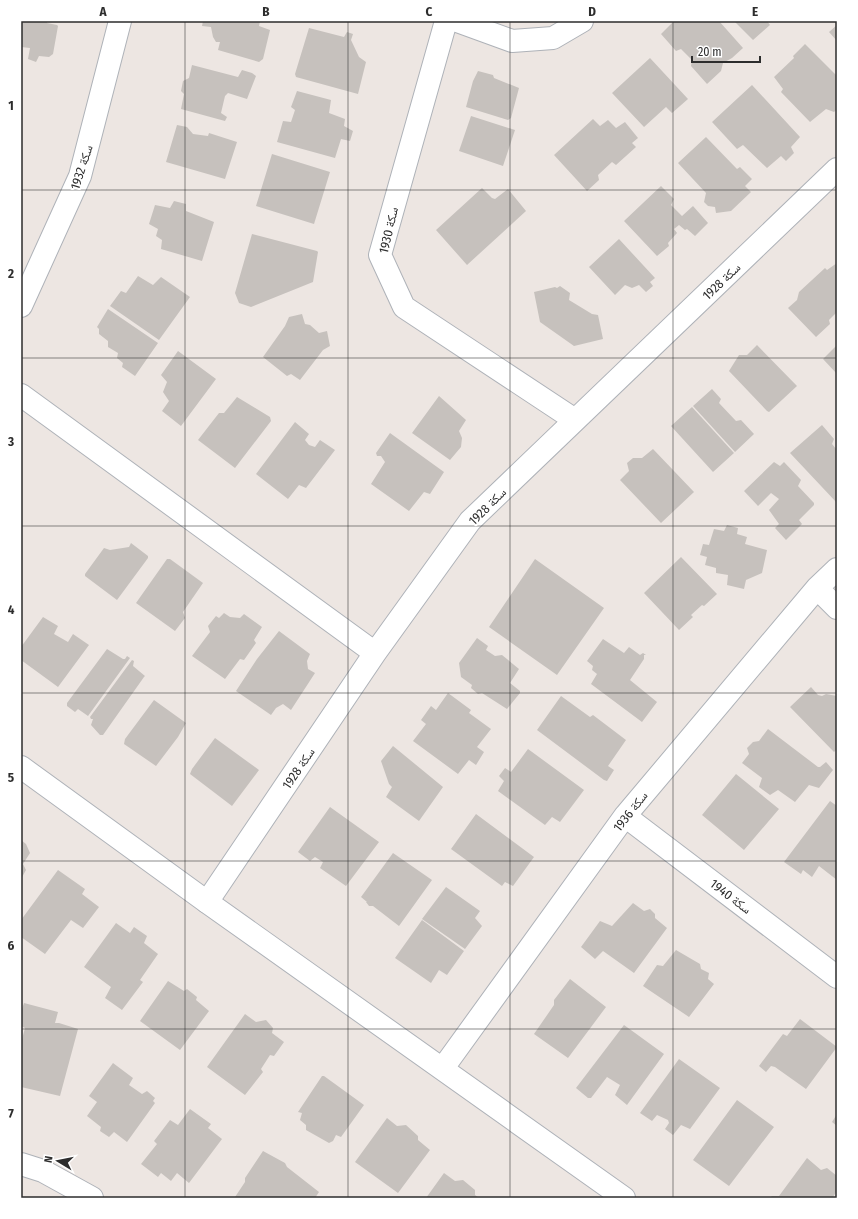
<svg xmlns="http://www.w3.org/2000/svg" width="858" height="1219" font-family="'Fira Sans Condensed','Noto Naskh Arabic',sans-serif">
  <rect width="100%" height="100%" fill="#ede6e2"/>
  <path fill="#c6c1bd" d="M21,21H47V23L57,25L58,26L53,54L49,57L39,56L36,62L28,59L30,48L21,47Z
    M203,21H260L259,26L270,30L263,59L259,62L218,50L220,42H216L213,37L211,27L202,26Z
    M674,21H719L743,48L732,58L723,63L721,71L707,84L691,66L692,60L681,49L676,51L661,34Z
    M734,21H767L770,25L753,40Z
    M837,25V41L829,32Z
    M309,28L344,37L347,32L353,34L351,40L359,57L366,62L358,94L296,77L295,74Z
    M805,44L837,76V109L834,112L826,109L810,122L781,92L783,89L774,77L794,58L793,56Z
    M650,58L688,99L672,113L666,107L644,127L612,93Z
    M192,65L238,77L242,70L252,73L256,76L247,99L228,93L225,96L221,113L227,117L225,121L181,109L184,94L181,91L183,81L189,78Z
    M478,71L493,75L494,78L519,88L511,118L508,120L466,107L473,81Z
    M752,85L800,137L791,147L794,153L786,161L781,156L767,168L743,145L737,149L712,122Z
    M297,91L331,100L329,113L345,119L344,126L353,131L350,141L341,139L335,158L277,142L283,121L291,122L295,110L291,107Z
    M471,116L515,130L503,166L459,151Z
    M593,119L600,126L608,120L616,128L625,122L638,138L632,143L636,147L616,165L612,162L598,175L599,180L587,191L554,155Z
    M177,125L187,127L193,134L208,136L209,133L237,142L225,179L166,162Z
    M706,137L737,169L740,167L752,179L745,186L751,192L731,211L716,213L715,207L708,206L704,202L706,193L678,163Z
    M272,154L330,172L314,224L256,206Z
    M661,186L674,199L671,205L682,216L693,206L708,223L695,236L687,229L685,230L679,225L674,229L677,233L668,243L669,246L657,256L624,221Z
    M482,188L492,198L495,199L508,189L526,211L467,265L436,230Z
    M174,201L186,204V211L214,222L202,261L161,249L162,240L156,236L158,229L149,224L155,205L170,208Z
    M252,234L317,251L318,252L313,282L251,307L239,303L235,293Z
    M619,239L655,278L650,282L653,286L646,292L639,285L632,288L625,285L615,295L589,267Z
    M837,263V312L829,320L830,324L816,337L788,308L797,300L799,292L825,268L827,270Z
    M138,276L153,285L161,277L190,297L159,340L110,306L121,291L126,293Z
    M560,286L570,293L569,300L592,314L598,315L603,339L574,346L540,322L534,292L555,287L557,288Z
    M108,309L158,343L135,376L122,367L123,363L117,358L118,353L108,347V341L99,334V329L97,327Z
    M302,314L305,324L310,325L319,333L327,331L330,346L323,350L300,380L291,374L287,376L263,357L285,326L289,317Z
    M757,345L797,386L769,412L767,411L729,371L739,355H747Z
    M837,345V374L823,359Z
    M178,351L216,379L181,426L162,411L169,401L163,392L167,382L161,375Z
    M712,389L721,399L719,403L736,421L741,420L754,434L735,452L693,406Z
    M439,396L466,420L459,431L462,438L461,447L450,460L412,433Z
    M237,397L270,417L271,421L235,468L198,440L219,413H224Z
    M692,407L734,453L713,472L671,426Z
    M295,422L309,434L305,440L309,445L315,447L320,440L335,450L306,488L299,485L288,499L256,474Z
    M822,425L834,439L832,444L837,450V503L790,453Z
    M390,433L444,472L430,494L424,492L409,511L371,484L385,462L381,456H377L376,453Z
    M653,449L694,492L661,523L620,480L629,471L627,463L633,458H642Z
    M774,462L780,466L784,462L801,480L798,486L814,503V505L799,520L802,524L786,540L775,528L779,524L769,510L779,499L771,493L758,506L744,491Z
    M727,525L738,528L737,534L747,537L745,544L767,550L762,573L746,580L744,589L727,585L728,575L716,573V568L705,565L707,557L700,555L703,544L709,545L714,529L724,531Z
    M131,543L148,556V558L117,600L85,576V574L104,548L110,550L129,547Z
    M681,557L717,594L704,606L702,605L691,615L693,617L679,630L644,593Z
    M167,559H170L203,583L183,612L185,618L175,631L136,603Z
    M535,559L604,608L557,675L489,627Z
    M224,613L230,617L240,618L244,614L262,627L254,640L256,643L244,660L240,659L225,679L192,656L210,632L208,626L216,616L219,618Z
    M43,617L58,626L54,634L68,642L73,634L89,645L58,687L21,660V647Z
    M279,631L310,654L307,661L308,669L315,673L291,710L283,704L276,708L271,715L236,691L257,659Z
    M477,638L488,646L486,650L495,656L502,655L519,669L510,683L520,691V693L507,709L482,693L478,694L471,688L472,685L461,677L459,663Z
    M603,639L624,653L629,647L640,655L643,653L646,655H644V659L630,680L657,702L642,722L591,684L597,674L592,670L593,666L587,661Z
    M107,649L123,659H125L127,656L130,658L88,716L78,709L75,712L67,706V703Z
    M132,660L134,661L133,666L145,676L144,677L103,735H100L91,725L93,719H91L90,717Z
    M811,687L818,695L822,696L826,694L837,696V749L834,752L790,707Z
    M448,693L471,710L469,713L491,729L477,747L484,752L476,765L469,760L458,774L413,741L426,724L421,720L431,706L436,710Z
    M561,696L590,717L593,715L626,740L608,766L614,770L607,781L604,780L537,730Z
    M154,700L186,723L178,737L156,766L124,744L125,739Z
    M768,729L818,767H820L826,762L833,770L819,788L809,785L795,802L778,790L770,795L759,787L762,778L742,763L749,754L747,748L753,742L759,741Z
    M215,738L259,770L232,806L190,774L192,769Z
    M393,746L443,787L419,821L386,797L392,787L389,784L381,761Z
    M528,749L584,790L560,822L552,817L545,825L498,791L504,781L499,776L505,768L511,772Z
    M736,774L779,809L744,850L702,815Z
    M830,801L837,806V880L819,866L812,877L803,870L801,874L784,862Z
    M330,807L379,842L346,886L320,868L323,862L315,857L310,861L298,852Z
    M476,814L534,857L513,886L505,882L502,886L451,849Z
    M21,840L26,844L30,853L23,864L26,870L21,879Z
    M393,853L432,880L399,926L373,906H369L366,902H367L361,897Z
    M58,870L85,889L82,894L99,907L83,928L71,920L45,954L21,937V920Z
    M446,887L480,911L475,918L482,926L465,949L422,919Z
    M633,903L644,911L650,909L655,914V918L667,928L634,973L603,951L595,959L581,947L600,921L612,926Z
    M422,920L464,951L447,975L439,970L431,983L395,958Z
    M116,923L130,933L134,927L147,936L144,943L158,954L140,980L143,982L122,1010L105,998L111,987L84,967Z
    M676,950L700,964L701,969L709,973L708,979L714,984L689,1017L643,986L657,965L663,966Z
    M570,979L606,1007L568,1058L534,1034L554,1005V1000Z
    M168,981L184,991L187,989L197,997L196,1000L209,1011L180,1050L140,1021Z
    M24,1003L58,1012L55,1023H59L78,1029L60,1096L21,1087V1043L25,1028L21,1026V1012Z
    M245,1014L256,1022L266,1020L273,1028L272,1033L284,1042L274,1056L270,1055L261,1069L263,1072L245,1095L207,1067Z
    M800,1019L837,1047L806,1089L775,1067L771,1066L766,1072L759,1066L783,1034L787,1036Z
    M624,1025L664,1054L627,1105L615,1095L620,1085L607,1077L591,1098H588L576,1088Z
    M679,1059L720,1088L690,1129L681,1125L673,1135L665,1129L669,1123L668,1120L657,1115L652,1121L640,1113Z
    M113,1063L133,1078L129,1085L142,1094L147,1091L155,1098L153,1101L155,1103L127,1142L114,1132L109,1137L100,1131L101,1127L87,1116L97,1102L89,1096Z
    M322,1076H324L364,1105L341,1137L336,1135L333,1141L329,1143L306,1130V1125L300,1120L302,1113L298,1112Z
    M737,1100L774,1127L729,1186L693,1160Z
    M190,1109L211,1124L208,1128L222,1139L189,1183L177,1173L171,1181L161,1173L158,1177L141,1164L157,1144L154,1141L170,1120L178,1125Z
    M837,1114V1126L832,1122Z
    M387,1118L397,1126L406,1125L418,1136V1140L430,1150L398,1193L355,1162Z
    M263,1151L285,1163L287,1167L319,1192L315,1198H235V1197L245,1182V1178Z
    M807,1158L821,1170L827,1168L837,1176V1191L833,1197V1198H770L772,1196H779Z
    M444,1173L455,1181L463,1180L475,1190V1195L479,1198H426Z"/>
  <g fill="none" stroke-linecap="round" stroke-linejoin="round">
    <g stroke="#aeb2b8" stroke-width="24">
      <path id="street" d="M446,21L380,255L404,307L575,420
        M457,21L512,41L553,38L582,21
        M21,306L80,176L120,21
        M21,395L375,653
        M817,588L837,608
        M625,816L837,977
        M207,902L375,653L470,521L837,169
        M443,1068L625,816L817,588L837,569
        M21,1164L43,1171L92,1198"/>
    </g>
    <g stroke="#aeb2b8" stroke-width="24">
      <path id="secondary" d="M21,767L207,902L624,1198"/>
    </g>
    <use href="#street" stroke="#fff" stroke-width="22"/>
    <use href="#secondary" stroke="#fff" stroke-width="22"/>
  </g>
  <path fill="none" stroke="#2d2d2d" stroke-width="1" stroke-opacity="0.55" d="M185,21V1198M348,21V1198M510,21V1198M673,21V1198M21,190H837M21,358H837M21,526H837M21,693H837M21,861H837M21,1029H837"/>
  <g text-anchor="middle" stroke-width="4" stroke-linejoin="round" paint-order="stroke">
    <g font-size="13" fill="#2d2d2d" stroke="#fff">
      <text transform="translate(81 167) rotate(-72)" y="5">سكة 1932</text>
      <text transform="translate(388 230) rotate(-77)" y="5">سكة 1930</text>
      <text transform="translate(721 281) rotate(-44)" y="5">سكة 1928</text>
      <text transform="translate(487 506) rotate(-45)" y="5">سكة 1928</text>
      <text transform="translate(298 768) rotate(-56)" y="5">سكة 1928</text>
      <text transform="translate(630 811) rotate(-52)" y="5">سكة 1936</text>
      <text transform="translate(731 896) rotate(37)" y="5">سكة 1940</text>
    </g>
  </g>
  <rect width="858" height="1219" fill="none" stroke="#ffffff" stroke-width="44"/>
  <g transform="translate(58 1161) rotate(280)" stroke="#ffffff" stroke-width="3" paint-order="stroke">
  <path d="M0-3L7 15L0 10L-7 15Z" fill="#2d2d2d"/>
  <text y="-6" font-size="11" font-weight="bold" text-anchor="middle" fill="#2d2d2d">N</text>
  </g>
  <path d="M692 56v6h68v-6" fill="none" stroke="#2d2d2d" stroke-width="2"/>
  <text x="698" y="56" font-size="12" fill="#2d2d2d" stroke="#ffffff" stroke-width="3" paint-order="stroke">20 m</text>
  <rect x="22" y="22" width="814" height="1175" fill="none" stroke="#2d2d2d" stroke-width="1.5"/>
  <g font-size="13" text-anchor="middle" font-weight="bold" fill="#2d2d2d">
    <text x="103" y="16">A</text>
    <text x="266" y="16">B</text>
    <text x="429" y="16">C</text>
    <text x="592" y="16">D</text>
    <text x="755" y="16">E</text>
    <text x="11" y="110">1</text>
    <text x="11" y="278">2</text>
    <text x="11" y="446">3</text>
    <text x="11" y="614">4</text>
    <text x="11" y="782">5</text>
    <text x="11" y="950">6</text>
    <text x="11" y="1118">7</text>
  </g>
</svg>
